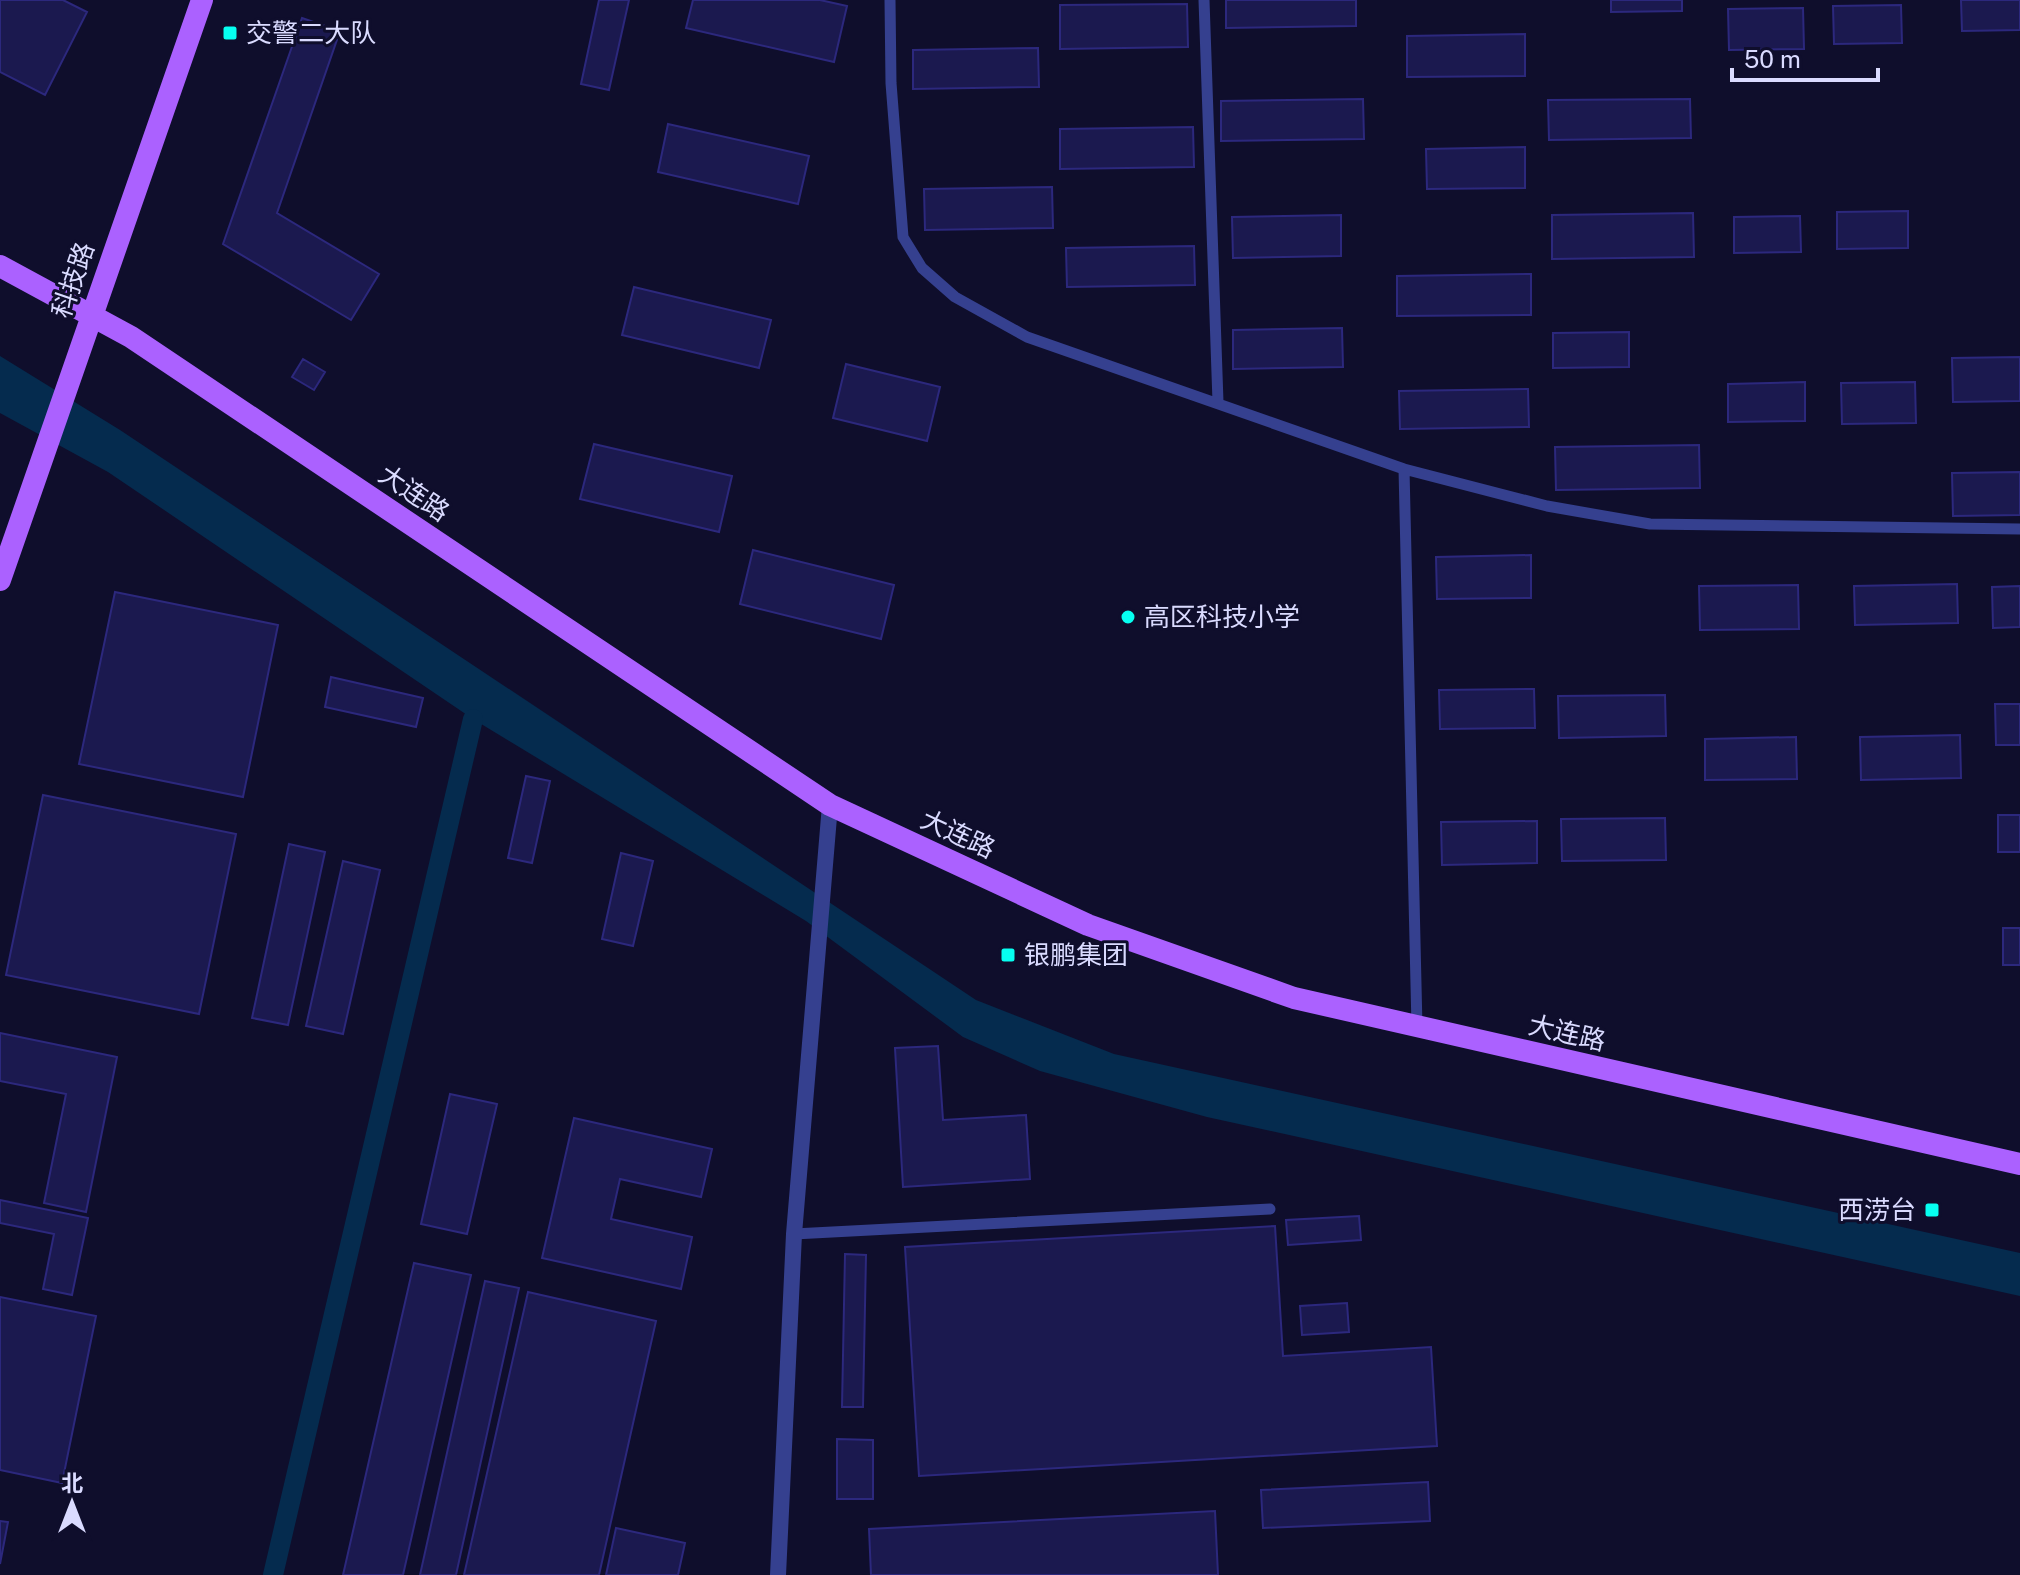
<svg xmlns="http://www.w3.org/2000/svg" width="2020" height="1575" font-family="'Public Sans','Noto Sans SC',sans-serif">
  <rect width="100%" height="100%" fill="#0f0e2c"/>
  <path fill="#052b4e" d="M0,356L120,430L976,1000L1114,1054L2020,1253V1296L1207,1117L1040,1071L963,1037L806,921L473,719L108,472L0,413Z"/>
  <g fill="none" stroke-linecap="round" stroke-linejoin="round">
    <path stroke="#052b4e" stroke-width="20" d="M273,1575L473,719"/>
  </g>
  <path fill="#1b194f" stroke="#2c287d" stroke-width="2" d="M0,0H63L87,12L45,95L0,72Z
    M599,0H629L609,90L581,84Z
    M693,0H820L847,6L834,62L686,28Z
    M1226,0H1356V26L1226,28Z
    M1611,0H1682V11L1611,12Z
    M1961,0H2020V30L1962,31Z
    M1187,4L1188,47L1060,49V5Z
    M1901,5L1902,43L1834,44L1833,6Z
    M1803,8L1804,49L1729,50L1728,9Z
    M302,18L340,31L277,213L379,274L351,320L223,244Z
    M1525,34V76L1407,77V36Z
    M1038,48L1039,87L913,89V50Z
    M1363,99L1364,139L1221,141V101Z
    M1690,99L1691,138L1549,140L1548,100Z
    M668,124L809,156L798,204L658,172Z
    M1193,127L1194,167L1060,169V129Z
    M1525,147V188L1427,189L1426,149Z
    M1052,187L1053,228L925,230L924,189Z
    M1908,211V248L1837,249V212Z
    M1693,213L1694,257L1552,259V215Z
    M1341,215V256L1233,258L1232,217Z
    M1800,216L1801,252L1734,253V217Z
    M1194,246L1195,285L1067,287L1066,248Z
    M1531,274V315L1397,316V276Z
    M634,287L771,320L759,368L622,335Z
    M1342,328L1343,367L1233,369V330Z
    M1629,332V367L1553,368V333Z
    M2020,357V401L1953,402L1952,358Z
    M303,359L325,372L314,390L292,377Z
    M846,364L940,387L927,441L833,418Z
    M1805,382V421L1728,422V384Z
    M1915,382L1916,423L1842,424L1841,383Z
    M1528,389L1529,427L1400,429L1399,391Z
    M594,444L732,476L719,532L580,499Z
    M1699,445L1700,488L1556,490L1555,447Z
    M2020,472V515L1953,516L1952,473Z
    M753,550L894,585L881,639L740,604Z
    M1531,555V598L1437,599L1436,557Z
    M1957,584L1958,623L1855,625L1854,586Z
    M1798,585L1799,629L1700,630L1699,586Z
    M2020,586V627L1993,628L1992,587Z
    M115,592L278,625L243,797L79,764Z
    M331,677L423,698L416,727L325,707Z
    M1534,689L1535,728L1440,729L1439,690Z
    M1665,695L1666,736L1559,738L1558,696Z
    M1995,704H2020V745H1996Z
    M1960,735L1961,778L1861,780L1860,737Z
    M1796,737L1797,779L1705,780V739Z
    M526,776L550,781L532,863L508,858Z
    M43,795L236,834L199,1014L6,975Z
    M1998,815H2020V852H1998Z
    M1665,818L1666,860L1562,861L1561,819Z
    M1537,821V863L1442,865L1441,822Z
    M289,844L325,852L288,1025L252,1018Z
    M621,853L653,861L633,946L602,939Z
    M343,861L380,870L343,1034L306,1026Z
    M2003,928H2020V965H2003Z
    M0,1033L117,1057L86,1212L44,1203L66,1094L0,1081Z
    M938,1046L943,1120L1026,1115L1030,1179L903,1187L895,1048Z
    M450,1094L497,1104L467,1234L421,1224Z
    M574,1118L712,1149L701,1197L620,1179L611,1219L692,1237L681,1289L542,1258Z
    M0,1200L88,1218L72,1295L43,1289L54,1234L0,1223Z
    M1359,1216L1361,1240L1288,1245L1286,1220Z
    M1275,1226L1283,1356L1431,1347L1437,1446L919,1476L905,1247Z
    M845,1254L866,1255L863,1407H842Z
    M414,1263L471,1275L403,1575H343Z
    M485,1281L519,1288L456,1575H420Z
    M528,1292L656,1321L599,1575H464Z
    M0,1297L96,1316L62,1483L0,1470Z
    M1347,1303L1349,1332L1302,1335L1300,1306Z
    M837,1439L873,1440V1499H837Z
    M1428,1482L1430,1521L1263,1528L1261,1490Z
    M1215,1511L1218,1575H871L869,1529Z
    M0,1521L8,1522L0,1564Z
    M616,1528L685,1543L678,1575H606Z"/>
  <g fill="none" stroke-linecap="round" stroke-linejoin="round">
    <path stroke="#35408f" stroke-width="11" d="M890,0L891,83L903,237L922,268L955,297L1027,337L1404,469L1547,506L1650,524L2020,529
      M1204,0L1218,402
      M1404,469L1417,1027
      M794,1234L1270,1209"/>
    <path stroke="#35408f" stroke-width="16" d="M778,1575L794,1234L830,805"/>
    <path stroke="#ab61ff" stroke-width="22" d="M0,266L131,337L830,805L1088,925L1294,998L2020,1164
      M0,580L202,0"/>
  </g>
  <g fill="#06fff1" stroke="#0f0e2c" stroke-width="3">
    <rect x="222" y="25" width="16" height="16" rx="4"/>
    <circle cx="1128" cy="617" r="8"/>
    <rect x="1000" y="947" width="16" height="16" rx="4"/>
    <rect x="1924" y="1202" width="16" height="16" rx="4"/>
  </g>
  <g text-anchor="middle" stroke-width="6" stroke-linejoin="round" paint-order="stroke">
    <g font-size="26" fill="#dadbff" stroke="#0f0e2c" text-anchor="start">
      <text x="246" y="42">交警二大队</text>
      <text x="1144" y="626">高区科技小学</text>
      <text x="1024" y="964">银鹏集团</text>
      <text x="1916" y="1219" text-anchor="end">西涝台</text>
    </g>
    <g font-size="26" fill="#dadbff" stroke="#0f0e2c">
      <text transform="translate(73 280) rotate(-71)" y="9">科技路</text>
      <text transform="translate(414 493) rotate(34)" y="9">大连路</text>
      <text transform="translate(958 834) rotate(25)" y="9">大连路</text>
      <text transform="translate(1567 1033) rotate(13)" y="9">大连路</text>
    </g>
  </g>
  <g transform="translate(72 1503)" stroke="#0f0e2c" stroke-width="6" paint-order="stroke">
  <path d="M0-6L14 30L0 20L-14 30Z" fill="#dadbff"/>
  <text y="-12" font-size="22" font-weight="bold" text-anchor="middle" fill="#dadbff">北</text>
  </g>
  <path d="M1732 68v12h146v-12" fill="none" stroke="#dadbff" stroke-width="4"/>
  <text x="1744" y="68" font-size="24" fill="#dadbff" stroke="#0f0e2c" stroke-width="6" paint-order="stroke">50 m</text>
</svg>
